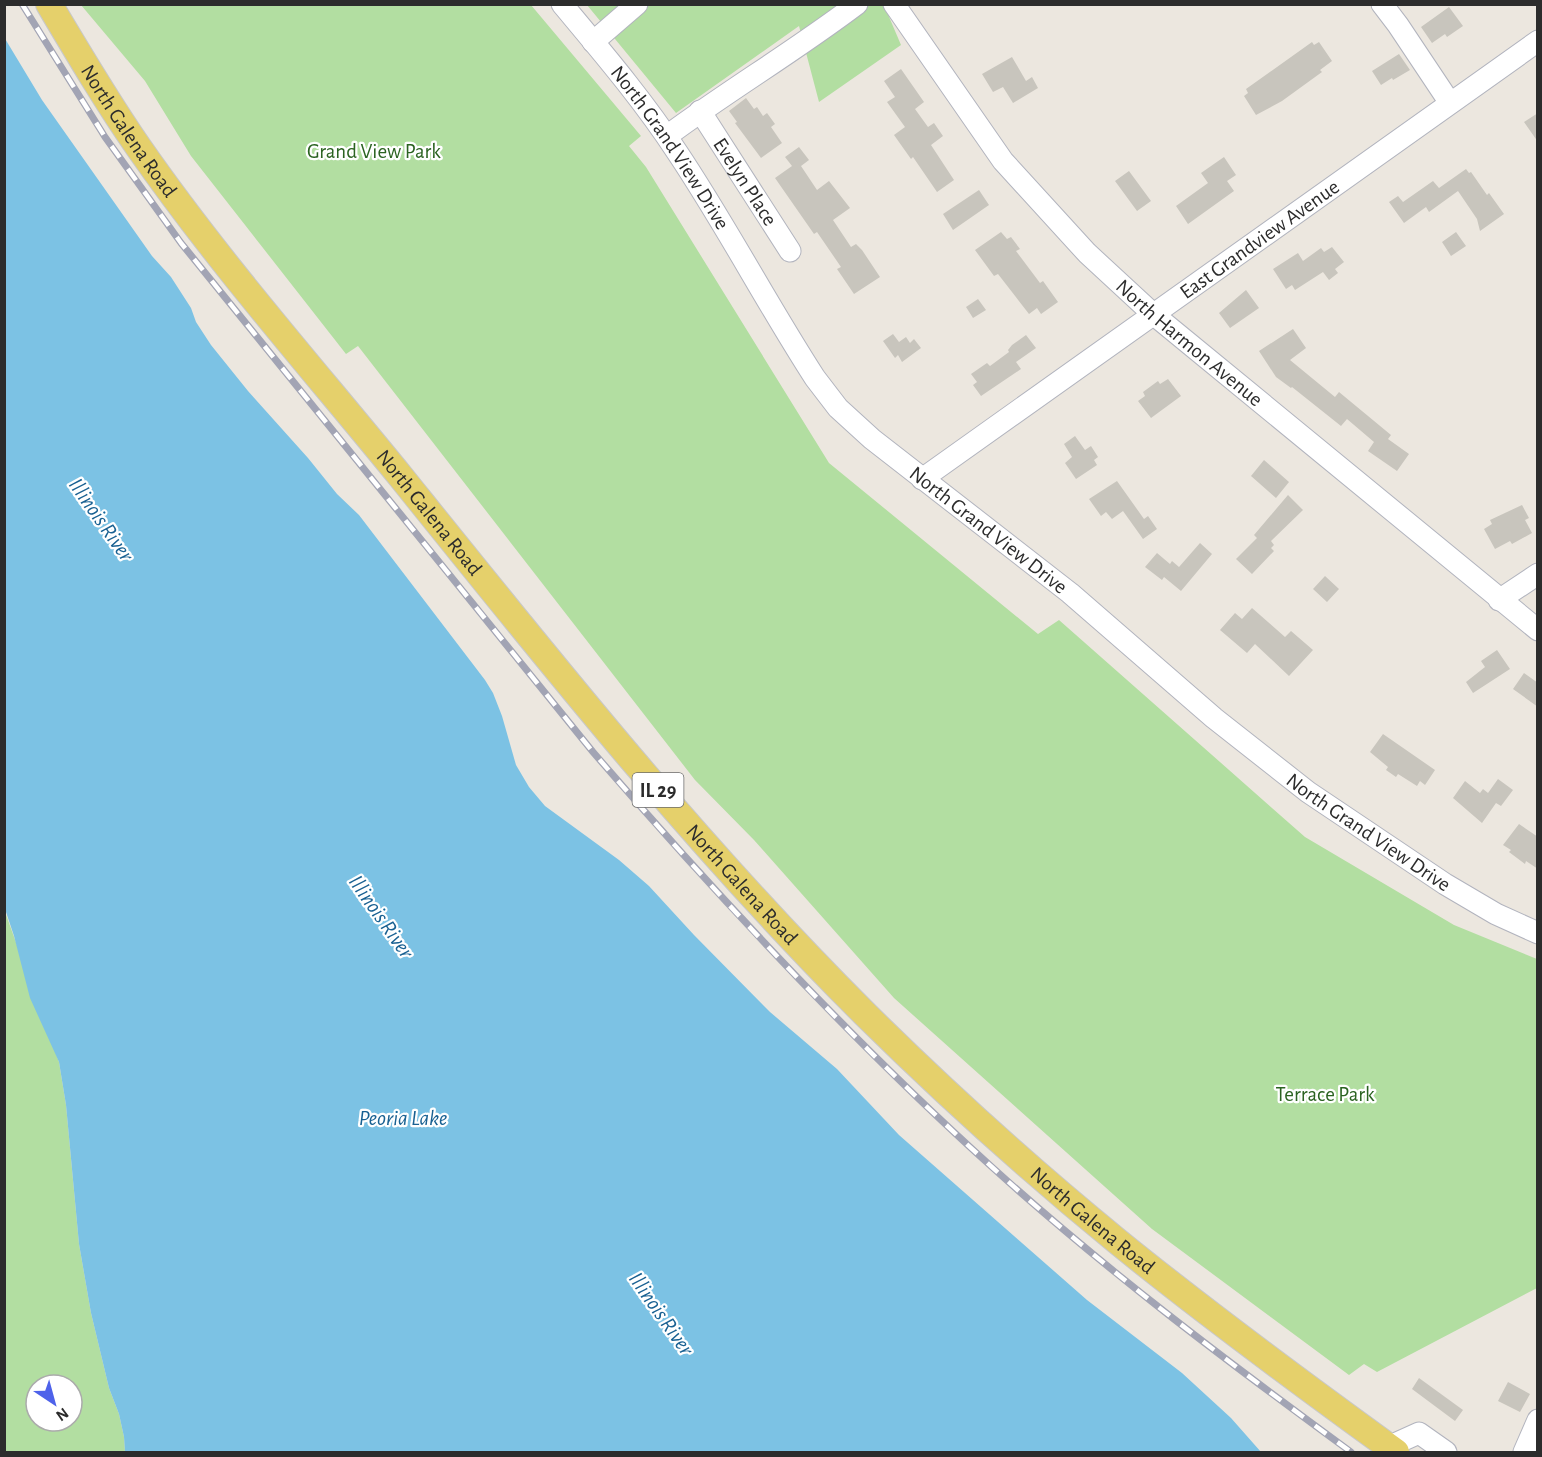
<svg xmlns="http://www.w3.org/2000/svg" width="1542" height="1457" font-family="'Alegreya Sans',sans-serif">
  <rect width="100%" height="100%" fill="#ece7df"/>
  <path fill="#b2dea1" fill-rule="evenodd" d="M81,5H531L641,136L629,146L646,167L829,463L1038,634L1059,620L1305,837L1454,925L1537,959V1288L1377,1372L1364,1364L1349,1375L1152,1229L894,998L754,840L695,780L358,346L346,354L191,156L145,81Z
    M587,5H884L901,45L819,102L799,26L676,113Z
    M4,909L59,1062L66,1105L79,1244L91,1313L109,1388L119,1414L124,1437L125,1452H5ZM36,1385H72V1421H36Z"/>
  <path fill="#7cc2e4" d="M4,37L42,100L152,256L171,277L191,308L196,322L211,345L248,391L308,458L337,494L359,515L485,680L493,693L502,716L516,765L529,787L545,806L619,860L649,886L694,935L770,1012L837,1069L899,1135L1087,1300L1182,1373L1231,1418L1261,1452H125L124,1437L119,1414L109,1388L91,1313L79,1244L66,1105L59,1062L30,998L14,936L5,909Z"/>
  <path fill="#c8c5bd" d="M1449,7L1463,26L1447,37L1445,34L1432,43L1421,27Z
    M1312,42L1314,45L1319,42L1332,61L1320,70L1322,72L1282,101L1256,115L1244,96L1248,93L1246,89Z
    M1399,54L1410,70L1393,80L1392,78L1381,85L1372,71Z
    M1012,57L1026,81L1032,77L1038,88L1013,103L1003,87L993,92L982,74Z
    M901,69L924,102L915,109L928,127L934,123L943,136L931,145L954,180L937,192L913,157L911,159L894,135L905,127L887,102L895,97L884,81Z
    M746,98L754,109L757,107L763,116L767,113L775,124L771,127L782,143L761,158L735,123L737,122L729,111Z
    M1538,113V142L1524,122Z
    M799,147L809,160L801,166L817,190L829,181L850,208L833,220L851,247L856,244L862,250L880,277L854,294L837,269L841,267L817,232L814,234L775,178L792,166L785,157Z
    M1224,157L1236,175L1227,181L1234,191L1188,224L1176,206L1208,183L1201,173Z
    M1466,169L1469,173L1471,172L1487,195L1489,193L1504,214L1480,231L1477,219L1458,191L1429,212L1426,207L1404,223L1389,202L1398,196L1403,202L1433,181L1439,188Z
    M1129,171L1151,201L1137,211L1115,181Z
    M979,190L989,205L953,230L943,214Z
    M1001,232L1007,239L1011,237L1020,249L1016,251L1040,283L1043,281L1058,302L1041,314L1037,308L1029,314L998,274L994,276L975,250Z
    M1456,232L1466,246L1451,256L1442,242Z
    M1332,247L1344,262L1335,269L1338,273L1329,280L1323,272L1295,290L1292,285L1286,289L1273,269L1298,253L1303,261L1321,248L1324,252Z
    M1246,290L1259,308L1230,328L1219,313Z
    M978,299L986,310L973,318L966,307Z
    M1293,329L1306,348L1290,360L1335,397L1339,392L1391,435L1388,439L1409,454L1397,471L1368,451L1374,442L1347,419L1341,426L1292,387L1291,388L1276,377L1259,351Z
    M893,334L899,342L906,337L910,343L914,339L921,348L902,362L898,355L895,358L883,341Z
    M1026,335L1036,348L1016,362L1021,369L981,396L973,385L977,382L971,374L987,363L990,366L1009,352L1008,350L1012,345Z
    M1168,379L1181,396L1151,418L1138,401L1145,396L1143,392L1158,381L1160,384Z
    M1075,436L1085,450L1091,446L1098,457L1094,460L1097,465L1076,479L1065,463L1072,457L1064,444Z
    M1264,460L1289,482L1276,498L1251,476Z
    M1117,481L1144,519L1148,516L1157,529L1143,539L1123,511L1112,519L1106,512L1101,516L1089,499Z
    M1288,495L1303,510L1271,541L1274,545L1271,548L1274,551L1252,574L1236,559L1257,538L1254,535Z
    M1522,505L1529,518L1525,520L1532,533L1512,544L1510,541L1495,549L1484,529L1492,524L1490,520Z
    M1200,543L1212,554L1181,591L1164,577L1162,580L1145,567L1157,553L1170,564L1172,561L1179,567Z
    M1325,576L1339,589L1327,602L1313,589Z
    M1252,608L1285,637L1291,631L1313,650L1289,676L1255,644L1247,653L1220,630L1235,613L1242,619Z
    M1497,650L1510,669L1473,693L1466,682L1485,667L1481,661Z
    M1524,673L1538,683V707L1513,689Z
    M1383,734L1435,770L1425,785L1420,781L1417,786L1398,774L1396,777L1386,770L1388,767L1370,752Z
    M1498,779L1513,790L1501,806L1496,803L1482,823L1453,798L1465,781L1480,793L1483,789L1488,793Z
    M1519,824L1538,837V869L1526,861L1525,864L1509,852L1511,850L1503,845Z
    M1419,1378L1463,1410L1455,1421L1412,1389Z
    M1508,1382L1530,1394L1520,1412L1498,1401Z"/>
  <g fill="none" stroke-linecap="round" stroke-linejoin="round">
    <g stroke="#b2b4be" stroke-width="23">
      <g id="minor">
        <path id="s1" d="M562,4C602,52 643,100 677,152C726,225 767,304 815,378L838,408L872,439L1070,593L1214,718L1308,792L1445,884L1496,914L1538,933"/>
        <path id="s2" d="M894,4L1003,161L1087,253L1153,314L1538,630"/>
        <path d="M1382,4L1398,25L1450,103"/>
        <path d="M593,42L637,4"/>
        <path id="s3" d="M700,111L790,251"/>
        <path d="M667,136C729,90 795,51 857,4"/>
        <path id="s4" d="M922,479L1538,41"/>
        <path d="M1499,600L1538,574"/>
        <path d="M1388,1447L1419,1433L1446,1452"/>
        <path d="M1524,1452L1538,1420"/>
      </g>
    </g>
    <g stroke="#c8c8c8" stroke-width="28">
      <g id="major">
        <path id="s5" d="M49,4C78,53 107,102 139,148C219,263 313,369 401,477C549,661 697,847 865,1014C945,1093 1030,1170 1117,1241C1208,1315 1302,1384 1396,1452"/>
      </g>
    </g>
    <use href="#minor" stroke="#fff" stroke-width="21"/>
    <use href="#major" stroke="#e5d06b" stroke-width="26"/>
    <g stroke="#a2a4b4" stroke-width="7">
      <path id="rail" d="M22,4L105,137L181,243L593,752C719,898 850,1039 993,1168C1107,1271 1228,1362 1351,1452"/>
    </g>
    <use href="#rail" stroke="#fff" stroke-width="4.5" stroke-dasharray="14" stroke-linecap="butt"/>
  </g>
  <g text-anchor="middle" stroke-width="4.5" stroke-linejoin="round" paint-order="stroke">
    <rect fill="#fff" stroke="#6b6b6b" stroke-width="1.5" x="632.5" y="773" width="51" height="34" rx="4.5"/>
    <g font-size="20" font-weight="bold" fill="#2c2c2c">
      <text x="658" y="797">IL 29</text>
    </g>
    <g font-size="21" fill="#2c2c2c" stroke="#fff">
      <text dy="7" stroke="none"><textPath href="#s5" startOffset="150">North Galena Road</textPath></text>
      <text dy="7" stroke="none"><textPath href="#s1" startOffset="180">North Grand View Drive</textPath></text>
      <text dy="7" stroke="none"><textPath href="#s3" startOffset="84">Evelyn Place</textPath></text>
      <text dy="7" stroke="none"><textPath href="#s4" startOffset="414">East Grandview Avenue</textPath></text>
      <text dy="7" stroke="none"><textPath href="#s2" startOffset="452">North Harmon Avenue</textPath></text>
      <text dy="7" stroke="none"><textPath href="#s5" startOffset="636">North Galena Road</textPath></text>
      <text dy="7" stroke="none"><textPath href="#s1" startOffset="684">North Grand View Drive</textPath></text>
      <text dy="7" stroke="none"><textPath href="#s1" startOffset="1170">North Grand View Drive</textPath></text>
      <text dy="7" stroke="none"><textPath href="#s5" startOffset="1122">North Galena Road</textPath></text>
      <text dy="7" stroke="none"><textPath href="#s5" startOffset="1608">North Galena Road</textPath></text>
    </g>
    <g font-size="21" fill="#2b6321" stroke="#fff">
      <text x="374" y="158">Grand View Park</text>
      <text x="1325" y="1101">Terrace Park</text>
    </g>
    <g font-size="22" font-style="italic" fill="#196192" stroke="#fff">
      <text transform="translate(102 519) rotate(55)" y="8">Illinois River</text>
      <text transform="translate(382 916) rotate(55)" y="8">Illinois River</text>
      <text x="403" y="1125">Peoria Lake</text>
      <text transform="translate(662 1313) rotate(55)" y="8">Illinois River</text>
    </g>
  </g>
  <rect width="1542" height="1457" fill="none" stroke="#2c2c2c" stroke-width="12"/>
  <g transform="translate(54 1403) rotate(144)"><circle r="28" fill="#ffffff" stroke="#ababab" stroke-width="1.5"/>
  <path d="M0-4.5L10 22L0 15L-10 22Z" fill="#4e62ea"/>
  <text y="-9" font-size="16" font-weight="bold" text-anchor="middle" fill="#2c2c2c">N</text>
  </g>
</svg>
